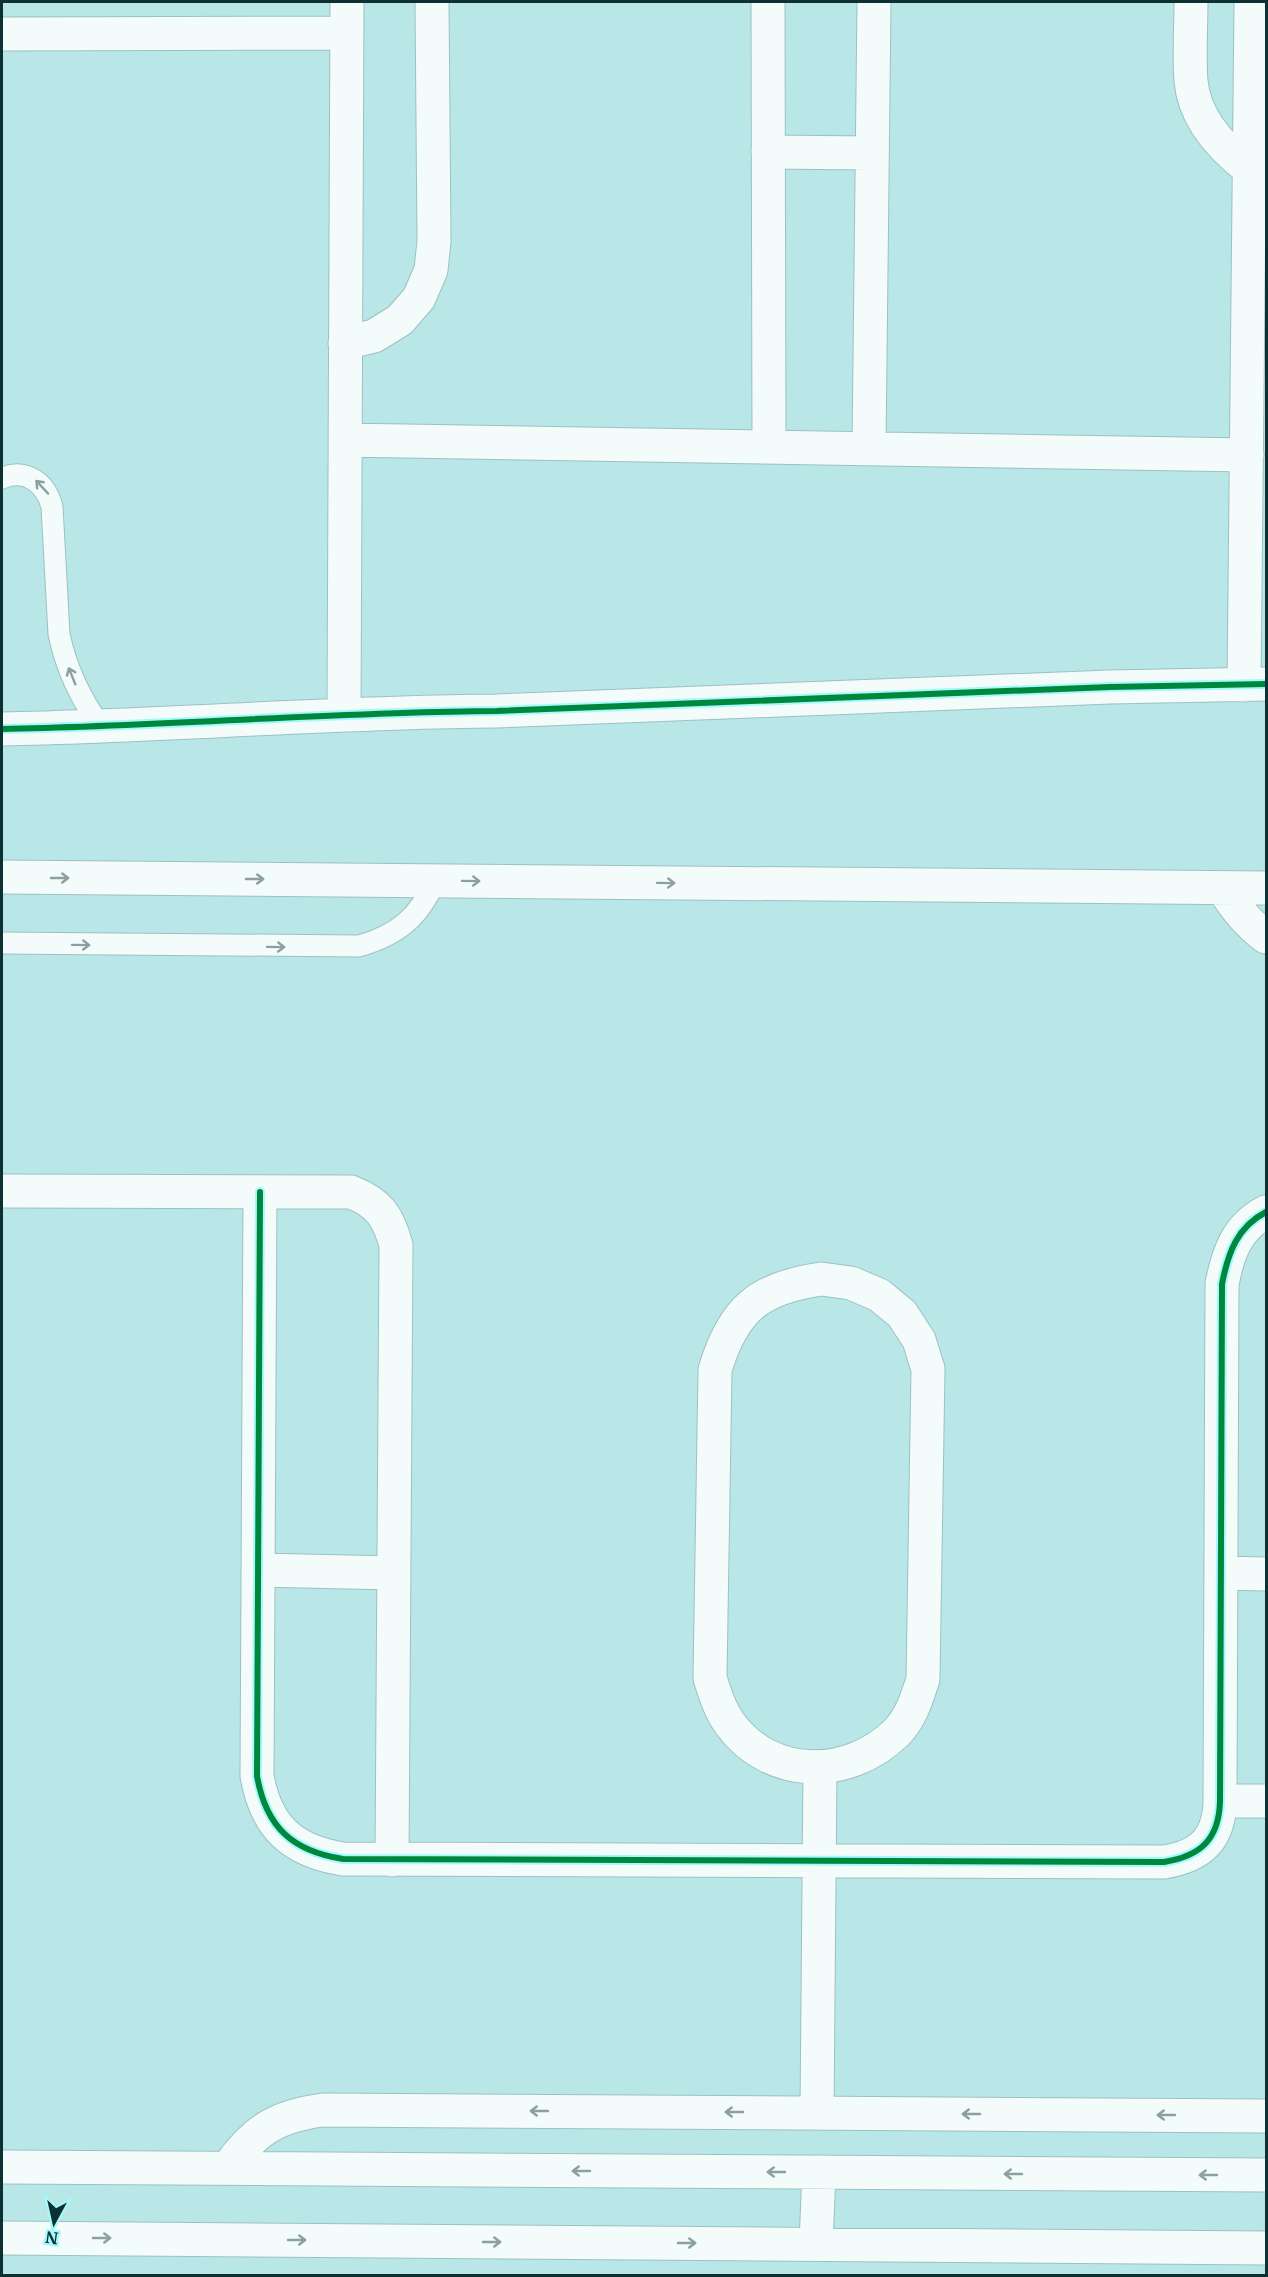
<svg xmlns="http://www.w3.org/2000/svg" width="1268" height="2277" font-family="Merriweather,serif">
  <rect width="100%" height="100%" fill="#b9e6e7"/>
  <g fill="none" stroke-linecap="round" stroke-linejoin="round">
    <g stroke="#9dc1c2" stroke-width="23">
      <path id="service" d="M2,478C26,468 46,483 52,507L59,634C66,668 80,698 101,727
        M2,943L359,946C398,935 419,917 435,881"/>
    </g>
    <g stroke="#9dc1c2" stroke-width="35">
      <path id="minor" d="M768,2L769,447
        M1191,2C1191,28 1189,55 1191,81C1194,118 1222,148 1249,169
        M2,34L347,33
        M768,152L872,153
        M345,343L374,336L400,320L419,298L431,270L434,241L432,2
        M345,440L1247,455
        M869,448L874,2
        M1244,685L1251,2
        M344,715L347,2
        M2,729C167,726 332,712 497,711L1110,687L1266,684
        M2,877L1266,888
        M1223,888C1235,908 1247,923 1266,937
        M2,1191L351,1192C379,1203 388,1216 396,1245L392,1860
        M260,1192L257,1776C266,1827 292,1851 343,1859L1164,1862C1201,1856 1219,1839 1220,1801L1222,1284C1228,1253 1237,1227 1266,1212
        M821,1279L851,1283L879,1295L902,1314L919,1340L928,1369L923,1679C917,1698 911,1718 896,1733C849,1779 771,1780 730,1724C720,1710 715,1694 710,1678L715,1370C733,1309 759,1288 821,1279Z
        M258,1570L394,1573
        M1221,1573L1266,1574
        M1220,1801H1266
        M817,2113L820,1768
        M2,2167L1266,2175
        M228,2168C254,2130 277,2116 323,2110L1266,2116
        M2,2238L1266,2248
        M816,2244L819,2172"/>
    </g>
    <use href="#service" stroke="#f4fbfb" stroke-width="21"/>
    <use href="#minor" stroke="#f4fbfb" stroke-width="33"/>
    <g stroke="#a6f9fa" stroke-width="10">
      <path id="cycleway" d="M2,729C167,726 332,712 497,711L1110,687L1266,684
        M260,1192L257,1776C266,1827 292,1851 343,1859L1164,1862C1201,1856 1219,1839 1220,1801L1222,1284C1228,1253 1237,1227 1266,1212"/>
    </g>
    <use href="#cycleway" stroke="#00873e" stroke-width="6"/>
  </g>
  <defs><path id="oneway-shaft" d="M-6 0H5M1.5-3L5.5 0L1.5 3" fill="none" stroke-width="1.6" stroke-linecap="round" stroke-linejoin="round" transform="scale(1.5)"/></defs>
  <g stroke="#8ca0a1">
    <use href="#oneway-shaft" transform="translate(42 487) rotate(-133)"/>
    <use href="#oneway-shaft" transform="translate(72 676) rotate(-112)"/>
    <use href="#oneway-shaft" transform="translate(60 878)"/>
    <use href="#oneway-shaft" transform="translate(255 879)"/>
    <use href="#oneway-shaft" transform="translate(471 881) rotate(1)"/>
    <use href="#oneway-shaft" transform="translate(666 883) rotate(1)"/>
    <use href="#oneway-shaft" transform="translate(81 945) rotate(1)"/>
    <use href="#oneway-shaft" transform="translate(276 947) rotate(1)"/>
    <use href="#oneway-shaft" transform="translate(539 2111) rotate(-180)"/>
    <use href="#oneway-shaft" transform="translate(734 2112) rotate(-180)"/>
    <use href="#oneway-shaft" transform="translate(971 2114) rotate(-180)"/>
    <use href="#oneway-shaft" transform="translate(1166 2115) rotate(-180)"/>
    <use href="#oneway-shaft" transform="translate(581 2171) rotate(-180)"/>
    <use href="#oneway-shaft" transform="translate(776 2172) rotate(-180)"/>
    <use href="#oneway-shaft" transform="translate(1013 2174) rotate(-180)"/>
    <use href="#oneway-shaft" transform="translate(1208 2175) rotate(-180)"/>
    <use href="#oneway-shaft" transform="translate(102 2238)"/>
    <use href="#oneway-shaft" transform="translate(297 2240)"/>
    <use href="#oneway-shaft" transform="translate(492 2242)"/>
    <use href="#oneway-shaft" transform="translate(687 2243)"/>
  </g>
  <rect width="1268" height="2277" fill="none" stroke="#0d3132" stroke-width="6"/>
  <g transform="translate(54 2223) rotate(188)" stroke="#a6f9fa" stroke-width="4.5" paint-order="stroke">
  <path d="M0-4.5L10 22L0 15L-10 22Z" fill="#0d3132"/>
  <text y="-9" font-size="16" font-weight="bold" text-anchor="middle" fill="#0d3132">N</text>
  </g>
</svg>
